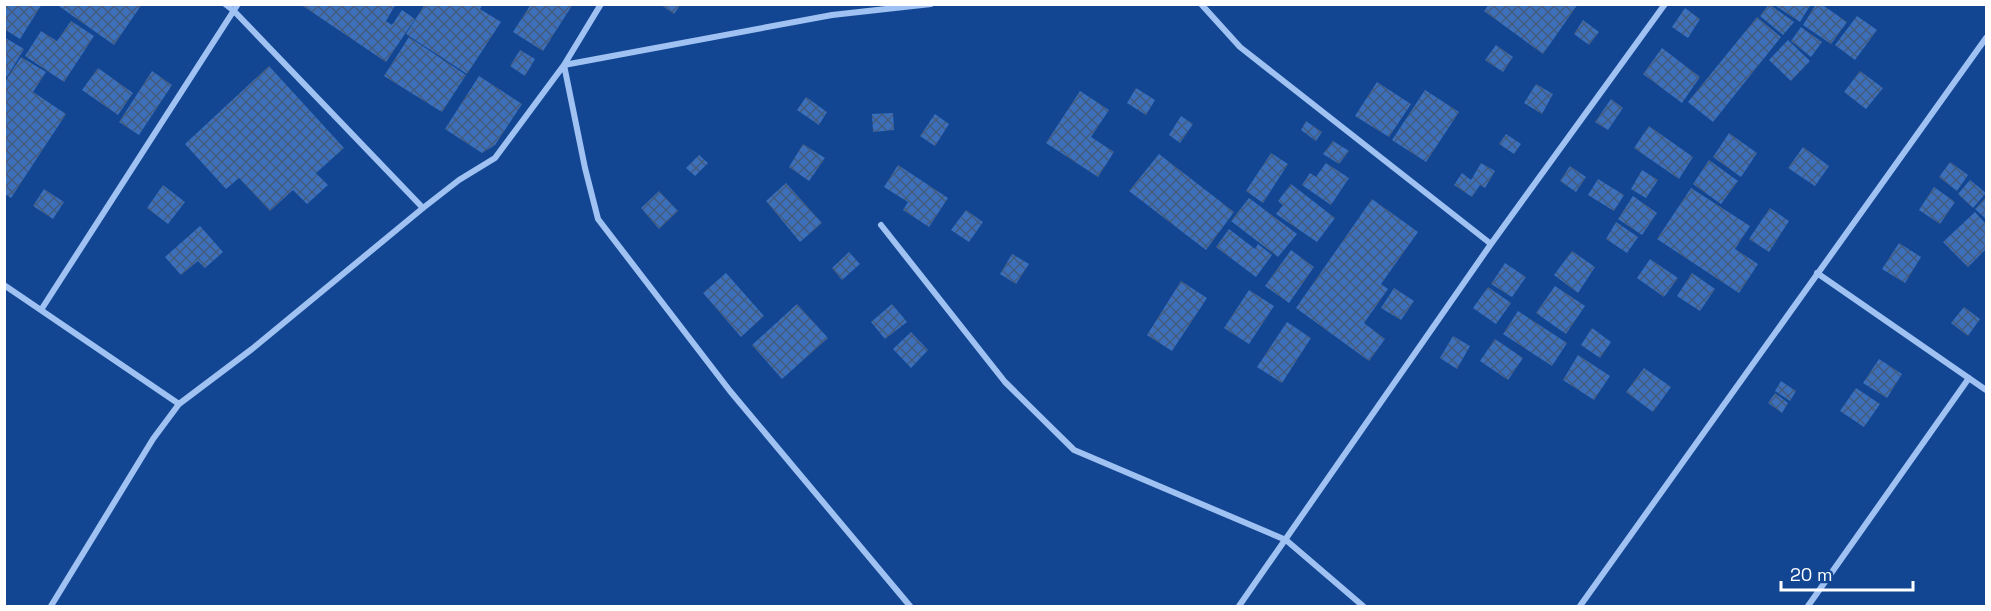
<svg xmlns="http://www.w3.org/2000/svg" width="1991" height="611" font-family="'Space Grotesk',sans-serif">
  <defs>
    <pattern id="building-cross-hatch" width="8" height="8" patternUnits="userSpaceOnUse" patternTransform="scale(1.5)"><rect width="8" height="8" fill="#3c70ba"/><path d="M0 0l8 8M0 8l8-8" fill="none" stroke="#455c7e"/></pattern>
  </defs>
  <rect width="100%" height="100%" fill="#134692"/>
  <path fill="url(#building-cross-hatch)" d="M4,4H42L20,39L4,29Z
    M56,4H142L114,45Z
    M300,4H396L386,21L392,25L402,10L415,19L386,62Z
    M425,4H483L480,9L501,22L467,74L406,34Z
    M531,4H573L543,51L513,32Z
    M660,4H681L674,14Z
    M1489,4H1578L1543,54L1484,11Z
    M1769,4L1794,22L1783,35L1760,16Z
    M1773,4H1811L1800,22Z
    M1816,4H1821L1847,22L1831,44L1803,25Z
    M1685,8L1700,19L1688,38L1672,27Z
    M1857,16L1877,30L1855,60L1835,45Z
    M1757,17L1781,37L1713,122L1688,102Z
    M1583,20L1599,32L1589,45L1574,34Z
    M71,21L94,36L64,82L25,56L41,31L57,41Z
    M1801,27L1822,42L1811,57L1791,41Z
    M4,37L24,49L7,77L4,75Z
    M409,37L466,75L442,112L384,76Z
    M1788,40L1810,61L1791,81L1769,60Z
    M1496,45L1513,57L1503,72L1485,60Z
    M1662,48L1700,77L1682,103L1643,74Z
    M520,50L535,59L525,76L510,66Z
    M21,57L46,72L33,92L66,114L11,198L5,194L4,83Z
    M269,66L344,148L316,173L328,185L307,204L293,190L270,211L239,178L226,189L185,144Z
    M98,68L133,93L118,115L82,90Z
    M152,71L172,85L139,135L119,122Z
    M1860,71L1883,88L1866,109L1844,92Z
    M479,76L522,104L495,145L482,153L445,129Z
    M1377,82L1411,104L1389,137L1355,116Z
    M1536,84L1553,94L1542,114L1524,103Z
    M1136,88L1155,100L1146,115L1127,103Z
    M1425,90L1459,112L1426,162L1392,140Z
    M1080,91L1109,110L1091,137L1114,152L1098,177L1046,143Z
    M806,97L827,112L819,125L797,110Z
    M1611,99L1623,108L1608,130L1595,122Z
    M893,113L894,130L873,132L872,114Z
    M935,114L949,124L935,146L920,136Z
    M1181,116L1193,124L1180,143L1169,135Z
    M1306,121L1322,132L1316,141L1301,130Z
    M1649,126L1693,157L1679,179L1634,148Z
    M1729,133L1757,153L1741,177L1713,157Z
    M1506,134L1521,144L1514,154L1499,144Z
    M1333,141L1349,151L1339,164L1323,154Z
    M803,144L825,158L809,181L789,167Z
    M1803,147L1829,166L1815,186L1788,168Z
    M1271,153L1288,164L1263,203L1246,191Z
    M1159,154L1234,212L1206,250L1129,191Z
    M699,155L708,163L695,176L686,168Z
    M1709,160L1738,181L1721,204L1693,184Z
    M1950,162L1968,175L1957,191L1939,177Z
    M1326,163L1349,178L1331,205L1302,185L1310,173L1316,177Z
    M1481,163L1495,171L1485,188L1480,185L1472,197L1454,185L1462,173L1471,180Z
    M898,165L948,198L929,227L903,210L908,202L884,187Z
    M1570,166L1586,177L1576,192L1560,181Z
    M1642,170L1658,180L1646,198L1631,189Z
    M1598,179L1624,195L1614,211L1588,195Z
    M1970,180L1986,193L1973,208L1958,194Z
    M786,183L822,223L800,242L766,201Z
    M1291,184L1335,218L1317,242L1276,214L1283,205L1278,201Z
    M163,185L185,202L168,224L147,208Z
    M1934,187L1955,202L1940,224L1919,210Z
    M1691,188L1750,226L1735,249L1758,264L1739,293L1657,239Z
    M44,189L64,202L53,219L33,206Z
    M659,191L678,211L659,229L641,208Z
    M1633,196L1657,213L1642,235L1618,219Z
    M1986,197V219L1975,209Z
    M1249,198L1297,234L1278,257L1231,221Z
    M1372,199L1418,232L1381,284L1388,289L1364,323L1385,339L1369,361L1296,308Z
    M1770,208L1789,221L1769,252L1749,239Z
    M966,210L983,222L969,242L951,230Z
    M1975,212L1986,224V249L1968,267L1943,242Z
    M1616,222L1638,237L1627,253L1606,239Z
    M200,226L223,252L205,268L198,261L181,275L165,257Z
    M1229,229L1255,249L1258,244L1272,255L1256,277L1216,247Z
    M1899,243L1921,257L1905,283L1882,269Z
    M1291,250L1314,267L1289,303L1265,286Z
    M1572,251L1595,267L1578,293L1554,275Z
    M849,252L860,264L842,280L832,268Z
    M1012,254L1029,264L1016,284L1000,274Z
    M1650,259L1678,278L1664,297L1637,278Z
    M1505,263L1526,277L1512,297L1491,284Z
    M726,273L764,316L741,337L703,293Z
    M1692,273L1715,289L1700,311L1677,296Z
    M1181,281L1207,298L1172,351L1147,335Z
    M1555,286L1585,306L1566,334L1536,313Z
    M1488,287L1511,303L1496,324L1473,308Z
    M1394,288L1414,301L1401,320L1381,308Z
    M1249,290L1274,306L1249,344L1224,328Z
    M797,304L828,338L782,379L752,345Z
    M892,304L907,322L885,339L871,322Z
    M1964,307L1980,319L1968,336L1951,323Z
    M1518,311L1567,343L1552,366L1503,334Z
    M1287,322L1311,338L1282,383L1257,367Z
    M1592,328L1611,342L1600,358L1581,345Z
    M911,332L928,350L911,368L893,349Z
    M1453,336L1470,346L1457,369L1440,358Z
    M1495,339L1523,358L1508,380L1480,361Z
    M1578,355L1610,376L1594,400L1563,380Z
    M1879,359L1902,374L1887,398L1863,383Z
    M1644,368L1671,387L1653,412L1626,392Z
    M1781,381L1796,391L1790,401L1775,391Z
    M1856,388L1880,404L1864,427L1840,411Z
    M1775,393L1788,403L1782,413L1768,403Z"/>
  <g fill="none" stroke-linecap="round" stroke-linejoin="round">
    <path stroke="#a0c2f2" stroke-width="6" d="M225,4L234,11L423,208
      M1201,4L1240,47L1491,244
      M564,65L585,168L598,219L730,391L910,606
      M564,65L832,15L931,4
      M881,225L1005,382L1074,450L1286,540L1363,606
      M1817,273L1986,390
      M4,285L179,404
      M41,310L238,4
      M51,606L153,439L179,404L252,349L423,208L459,180L495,158L564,65L601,4
      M1239,606L1491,244L1665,4
      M1580,606L1986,38
      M1808,606L1969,378"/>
  </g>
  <rect width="1991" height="611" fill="none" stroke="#ffffff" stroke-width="12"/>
  <path d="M1781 581v9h132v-9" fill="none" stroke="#ffffff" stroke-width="3"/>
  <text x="1790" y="581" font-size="18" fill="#ffffff" stroke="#134692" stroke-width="4.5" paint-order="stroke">20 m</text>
</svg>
